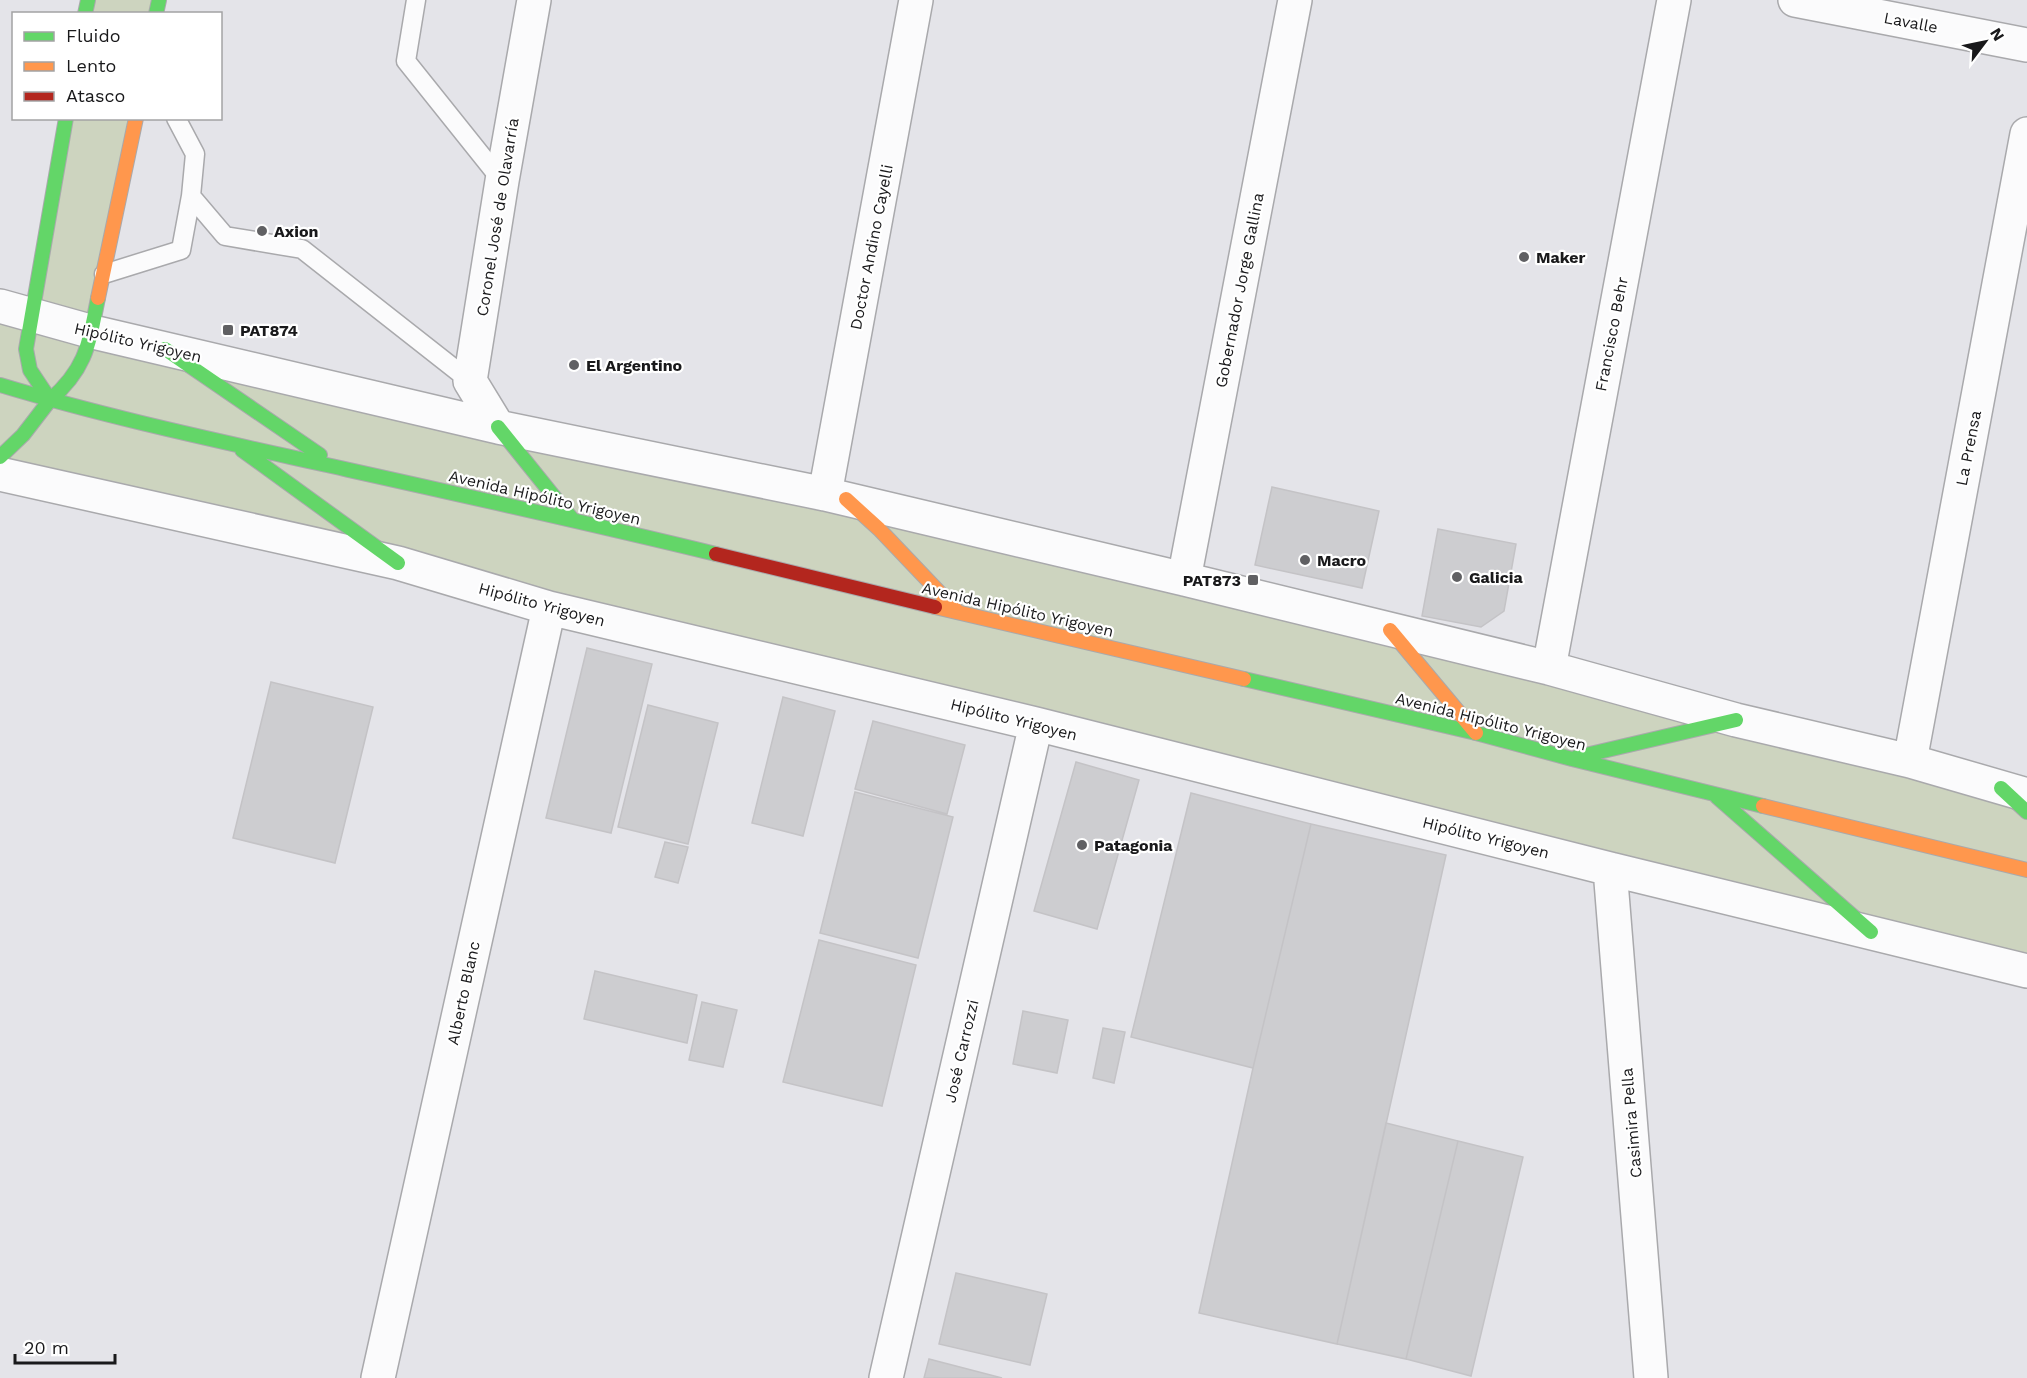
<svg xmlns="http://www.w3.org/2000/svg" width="2027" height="1378" font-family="'Work Sans',sans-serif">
  <rect width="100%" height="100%" fill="#e4e4e9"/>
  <path fill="#cdd4bf" d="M88,0H159L156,13L85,14Z
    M66,119H136L93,332L2027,795V970L0,474V306L30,315Z"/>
  <path fill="#cdcdd0" stroke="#c4c3c6" stroke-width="1.5" d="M1272,487L1379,511L1362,588L1255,565Z
    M1438,529L1516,544L1504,611L1481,627L1422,616Z
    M587,648L652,664L611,833L546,818Z
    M271,682L373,707L335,863L233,838Z
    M783,697L835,711L803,836L752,823Z
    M648,705L718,723L688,844L618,827Z
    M873,721L965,745L947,814L855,789Z
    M1076,762L1139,780L1097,929L1034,911Z
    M855,792L953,817L918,958L820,933Z
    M1191,793L1311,824L1253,1068L1131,1037Z
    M1311,824L1446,855L1337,1344L1199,1313L1253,1068Z
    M665,842L688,847L678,883L655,877Z
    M819,940L916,965L882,1106L783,1082Z
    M595,971L697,995L687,1043L584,1019Z
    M702,1002L737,1010L723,1067L689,1060Z
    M1023,1011L1068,1020L1057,1073L1013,1064Z
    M1103,1028L1125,1032L1114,1083L1093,1078Z
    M1386,1123L1458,1141L1406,1359L1337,1344Z
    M1458,1141L1523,1157L1471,1376L1406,1359Z
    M956,1273L1047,1294L1030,1365L939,1344Z
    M929,1359L1002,1378H924Z"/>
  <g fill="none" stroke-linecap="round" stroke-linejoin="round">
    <g stroke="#a9a9ac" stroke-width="21">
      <path id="lane" d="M416,0L406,61L502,181
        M176,118L195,154L191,196L225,236L302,249L470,381
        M104,274L181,250L191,196"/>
    </g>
    <g stroke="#a9a9ac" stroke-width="36">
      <path id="street" d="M1795,0L2027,45
        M0,306L93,332L498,427L825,494L1184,579L1549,668L1736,720L1910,761L2027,795
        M498,427L470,381L502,181L534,0
        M0,474L398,563L549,608L1036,724L1610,869L2027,971
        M825,494L916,0
        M1184,579L1295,0
        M1549,668L1674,0
        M1910,761L2027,134
        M1610,869L1651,1378
        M378,1378L549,608
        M886,1378L1036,724"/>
    </g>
    <g stroke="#a9a9ac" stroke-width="16">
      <path id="fast" d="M85,14L88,0
        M156,14L159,0
        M66,118L26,349L30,370L50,400C87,368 89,343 98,298
        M165,349L320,455
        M0,385C106,417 214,440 322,464C453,493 585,522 716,554
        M498,427L572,519
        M242,450L398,563
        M0,457L23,435L50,400
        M1244,679L1476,733L1572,759L1763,806
        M1577,757L1736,720
        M2001,788L2027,812
        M1717,797L1871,932"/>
    </g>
    <g stroke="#a9a9ac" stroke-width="16">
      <path id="slow" d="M98,298L136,118
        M846,499L879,529L958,612
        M935,607L1244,679
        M1390,630L1476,733
        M1763,806L2027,870"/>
    </g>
    <g stroke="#a9a9ac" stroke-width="16">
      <path id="jam" d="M716,554L935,607"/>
    </g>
    <use href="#lane" stroke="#fbfbfc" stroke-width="18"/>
    <use href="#street" stroke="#fbfbfc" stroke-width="33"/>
    <use href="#fast" stroke="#63d668" stroke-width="14"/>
    <use href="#slow" stroke="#ff974d" stroke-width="14"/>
    <use href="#jam" stroke="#b3261e" stroke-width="14"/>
  </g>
  <g fill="#606063" stroke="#fff" stroke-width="2">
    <circle cx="262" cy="231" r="6"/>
    <circle cx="1524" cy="257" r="6"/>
    <rect x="222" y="324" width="12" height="12" rx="3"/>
    <circle cx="574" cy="365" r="6"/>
    <circle cx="1305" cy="560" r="6"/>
    <circle cx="1457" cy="577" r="6"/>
    <rect x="1247" y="574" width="12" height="12" rx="3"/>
    <circle cx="1082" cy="845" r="6"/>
  </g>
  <g text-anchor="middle" stroke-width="4.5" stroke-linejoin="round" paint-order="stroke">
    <g font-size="16" fill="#19191b" stroke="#fff">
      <text transform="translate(1911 22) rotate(11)" y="6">Lavalle</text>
      <text transform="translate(497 217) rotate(-81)" y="6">Coronel José de Olavarría</text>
      <text transform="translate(871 247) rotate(-79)" y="6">Doctor Andino Cayelli</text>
      <text transform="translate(1239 290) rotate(-79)" y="6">Gobernador Jorge Gallina</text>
      <text transform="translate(1611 334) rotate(-79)" y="6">Francisco Behr</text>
      <text transform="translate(138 342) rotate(13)" y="6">Hipólito Yrigoyen</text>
      <text transform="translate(1968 448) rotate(-79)" y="6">La Prensa</text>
      <text transform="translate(545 497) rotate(13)" y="6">Avenida Hipólito Yrigoyen</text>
      <text transform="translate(542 604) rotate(15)" y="6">Hipólito Yrigoyen</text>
      <text transform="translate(1018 609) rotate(13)" y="6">Avenida Hipólito Yrigoyen</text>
      <text transform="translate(1014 719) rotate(14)" y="6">Hipólito Yrigoyen</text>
      <text transform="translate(1491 721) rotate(14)" y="6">Avenida Hipólito Yrigoyen</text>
      <text transform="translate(1486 837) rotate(14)" y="6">Hipólito Yrigoyen</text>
      <text transform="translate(463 993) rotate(-78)" y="6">Alberto Blanc</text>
      <text transform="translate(961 1051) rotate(-77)" y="6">José Carrozzi</text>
      <text transform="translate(1631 1123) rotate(-95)" y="6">Casimira Pella</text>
    </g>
    <g font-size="16" font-weight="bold" fill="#19191b" stroke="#fff" text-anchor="start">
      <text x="274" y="237">Axion</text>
      <text x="1536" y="263">Maker</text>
      <text x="240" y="336">PAT874</text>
      <text x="586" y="371">El Argentino</text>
      <text x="1317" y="566">Macro</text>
      <text x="1469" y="583">Galicia</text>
      <text x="1241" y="586" text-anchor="end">PAT873</text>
      <text x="1094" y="851">Patagonia</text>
    </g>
  </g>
  <rect x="12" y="12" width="210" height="108" fill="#ffffff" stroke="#a3a3a4" stroke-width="1.5"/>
  <rect x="24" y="32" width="30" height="9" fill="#63d668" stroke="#a3a3a4" stroke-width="1.5"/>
  <text x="66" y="42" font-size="18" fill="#19191b">Fluido</text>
  <rect x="24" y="62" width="30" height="9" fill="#ff974d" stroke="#a3a3a4" stroke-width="1.5"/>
  <text x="66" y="72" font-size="18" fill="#19191b">Lento</text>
  <rect x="24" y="92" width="30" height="9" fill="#b3261e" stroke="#a3a3a4" stroke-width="1.5"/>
  <text x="66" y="102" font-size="18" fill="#19191b">Atasco</text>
  <g transform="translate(1985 42) rotate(58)" stroke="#ffffff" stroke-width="4.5" paint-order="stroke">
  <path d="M0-4.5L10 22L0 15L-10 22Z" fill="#19191b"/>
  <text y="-9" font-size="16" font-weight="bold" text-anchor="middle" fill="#19191b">N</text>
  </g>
  <path d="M15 1354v9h100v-9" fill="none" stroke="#19191b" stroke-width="3"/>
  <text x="24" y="1354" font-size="18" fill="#19191b" stroke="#ffffff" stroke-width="4.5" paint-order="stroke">20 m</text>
</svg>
